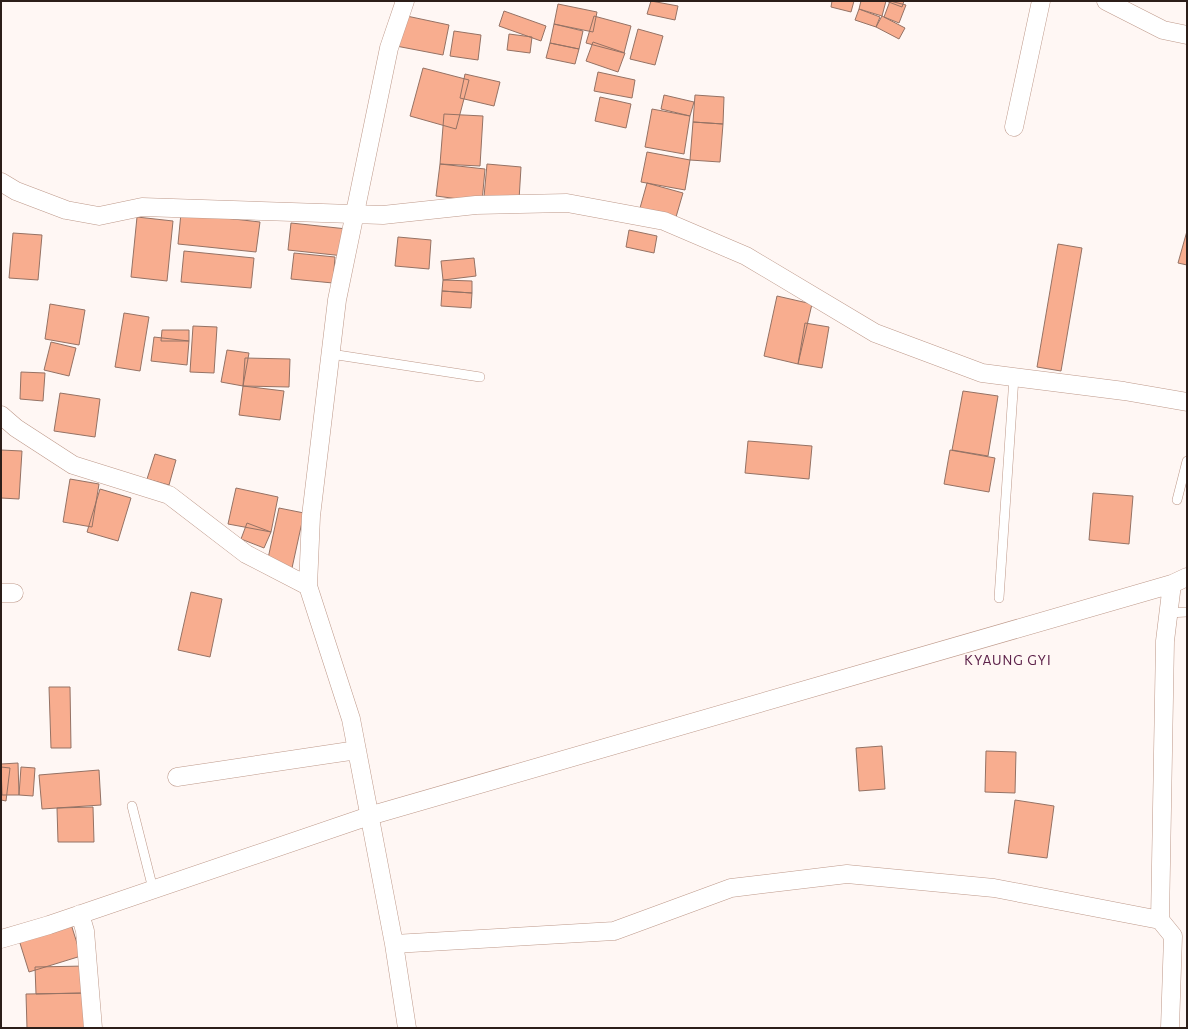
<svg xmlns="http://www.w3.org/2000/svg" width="1188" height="1029" font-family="Commissioner,sans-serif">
  <rect width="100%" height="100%" fill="#fff7f4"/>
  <path fill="#f8ad8f" stroke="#957264" d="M651,1L678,6L675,20L647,14Z
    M832,1H854L851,12L831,7Z
    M861,1H886L882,16L859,9Z
    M886,1H904L902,7Z
    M890,1L906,5L899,23L884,17Z
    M558,4L597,12L593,32L554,24Z
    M859,9L880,17L876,27L855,20Z
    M504,11L546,26L541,41L499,26Z
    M402,15L449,25L443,55L396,46Z
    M594,16L631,26L624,53L586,43Z
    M882,16L905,28L899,39L876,27Z
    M554,24L583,31L579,49L550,43Z
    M638,29L663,36L655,65L630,59Z
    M454,31L481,35L478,60L450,56Z
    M509,34L532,37L530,53L507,50Z
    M593,42L625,53L618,72L586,61Z
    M550,43L579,49L575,64L546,58Z
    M423,68L469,80L456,129L410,116Z
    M598,72L635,80L632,98L594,91Z
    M465,74L500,82L494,106L460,98Z
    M664,95L694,102L690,116L661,109Z
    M695,95L724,97L723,124L693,122Z
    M600,97L631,104L626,128L595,121Z
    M652,109L690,116L684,154L645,147Z
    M444,114L483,116L480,166L440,164Z
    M693,122L723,124L720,162L690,160Z
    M647,152L690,160L685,190L641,182Z
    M440,164L485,169L482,202L436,196Z
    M487,164L521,167L519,200L484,197Z
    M647,183L683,193L676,217L640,208Z
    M181,213L260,222L256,252L178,244Z
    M137,217L173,221L167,281L131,277Z
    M291,223L347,229L344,256L288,250Z
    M629,230L657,236L654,253L626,247Z
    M1187,231V265L1178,263Z
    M13,233L42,235L38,280L9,278Z
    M398,237L431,240L429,269L395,266Z
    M1058,244L1082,248L1061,371L1037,367Z
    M184,251L254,258L251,288L181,282Z
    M294,253L335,257L333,283L291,279Z
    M474,258L476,276L443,280L441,261Z
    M443,280L472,281V293L442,291Z
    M442,291L472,293L471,308L441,306Z
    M777,296L812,304L798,364L764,356Z
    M50,304L85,310L79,345L45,339Z
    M124,313L149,317L140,371L115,367Z
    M805,323L829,327L822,368L798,364Z
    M193,326L217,327L214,373L190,372Z
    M162,330H189V341H161Z
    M154,337L189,341L187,365L151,361Z
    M51,342L76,348L69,376L44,370Z
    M227,350L249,353L243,386L221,382Z
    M245,358L290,359L289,387L243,386Z
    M21,372L45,373L43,401L20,399Z
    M243,386L284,391L280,420L239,415Z
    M963,391L998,396L988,456L952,450Z
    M60,393L100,399L95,437L54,431Z
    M748,441L812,446L809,479L745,473Z
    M1,450L22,451L19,499L1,498Z
    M950,450L995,458L989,492L944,484Z
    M155,454L176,460L169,485L147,479Z
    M70,479L99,484L92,527L63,522Z
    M236,488L278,497L271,532L228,524Z
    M100,489L131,498L118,541L87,532Z
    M1093,493L1133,496L1129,544L1089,540Z
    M279,508L304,513L292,568L267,563Z
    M247,523L271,532L264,548L241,539Z
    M191,592L222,599L210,657L178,650Z
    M49,687H70L71,748H51Z
    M882,746L885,789L859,791L856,748Z
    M986,751L1016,752L1015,793L985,792Z
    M18,763L19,795H2L1,764Z
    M1,767L10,768L6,801L1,800Z
    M21,767L35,768L33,796L19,795Z
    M99,770L101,805L42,809L39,775Z
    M1015,800L1054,806L1047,858L1008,853Z
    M93,807L94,842H58L57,808Z
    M71,924L81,956L29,972L19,940Z
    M85,966L86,993L36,994L35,967Z
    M86,993V1028H27L26,994Z"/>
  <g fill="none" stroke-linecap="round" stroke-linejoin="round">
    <g stroke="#be998a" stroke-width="10">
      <path id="lane" d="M331,354L480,377
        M1177,500L1187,461
        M999,598L1014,377
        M1168,613L1187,612
        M132,806L153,889"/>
    </g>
    <g stroke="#be998a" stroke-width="19">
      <path id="street" d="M405,1L389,48L337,300L311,516L308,586L351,719L394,944L407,1028
        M1106,1L1163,30L1187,35
        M1014,127L1041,1
        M1,182L16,191L66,210L99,216L142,207L383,215L476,205L567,203L664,221L746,256L875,333L982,373L1124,391L1187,402
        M1,415L16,428L73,465L169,495L246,554L308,586
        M1,593H14
        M177,777L357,750
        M80,914L85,931L93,1028
        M1,939L49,925L369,816L1172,584L1187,577
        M394,944L614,931L731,888L847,874L994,888L1160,920
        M1170,1028L1173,936L1160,920L1165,641L1172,584"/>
    </g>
    <use href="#lane" stroke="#fff" stroke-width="9"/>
    <use href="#street" stroke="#fff" stroke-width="18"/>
  </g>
  <g text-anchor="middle" stroke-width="3" stroke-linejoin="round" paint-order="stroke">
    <g font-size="13" letter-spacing="1" fill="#5d224a" stroke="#fff7f4">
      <text x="1008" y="665">KYAUNG GYI</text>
    </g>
  </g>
  <rect width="1188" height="1029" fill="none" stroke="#2c1e19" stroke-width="4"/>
</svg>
